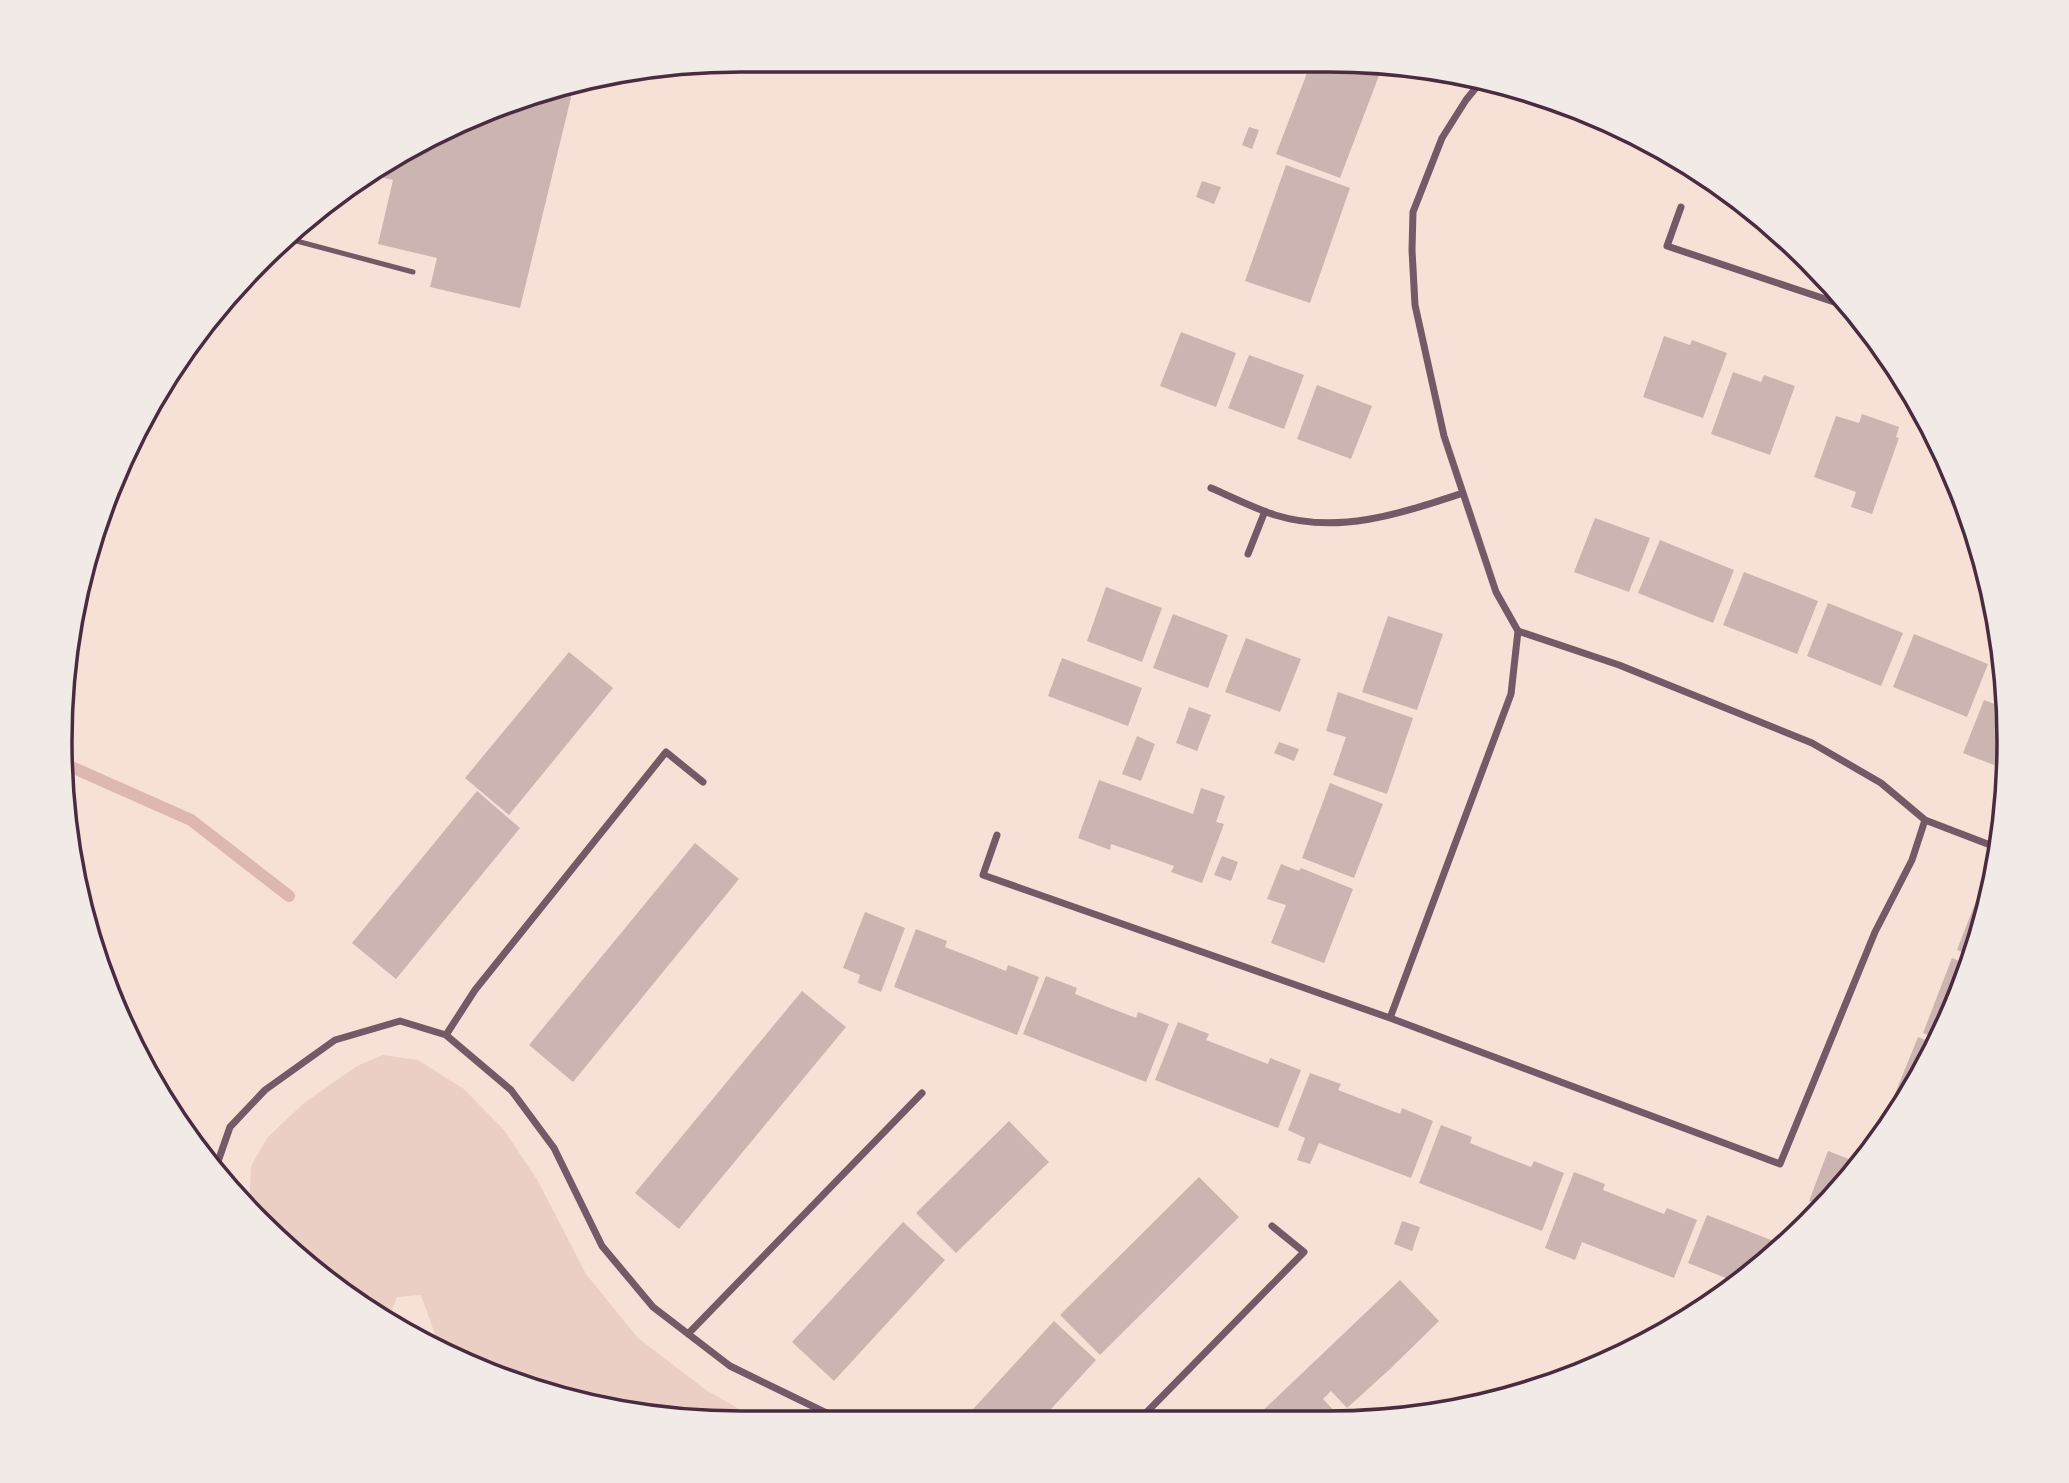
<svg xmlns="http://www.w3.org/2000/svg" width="2069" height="1483" font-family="Arial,sans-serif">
  <rect width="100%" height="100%" fill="#f7e1d7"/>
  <path fill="#ebcfc5" d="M383,1055L418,1060L464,1089L504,1130L538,1181L586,1274L638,1338L706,1390L762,1422H697L565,1400L442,1354L421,1295L397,1297L388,1321L327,1283L249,1210L251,1166L267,1138L304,1103L357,1066Z"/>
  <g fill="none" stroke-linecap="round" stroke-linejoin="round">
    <path stroke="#dcb8b0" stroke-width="12" d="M67,765L191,820L289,896"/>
  </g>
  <path fill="#ccb4b1" d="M1233,60L1244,64L1240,74L1229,69Z
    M1312,60L1383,65L1340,178L1276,154Z
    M575,81L520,308L430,287L437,258L378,244L393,180L367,174L368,172L565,83Z
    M1249,127L1259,130L1252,149L1242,145Z
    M1286,165L1350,188L1310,303L1245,281Z
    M1202,181L1221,187L1214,204L1196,197Z
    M1181,332L1236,353L1216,407L1160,386Z
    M1664,336L1690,345L1692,340L1727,353L1703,418L1643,397Z
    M1249,355L1304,375L1284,429L1228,408Z
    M1733,372L1761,382L1764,375L1795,386L1770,455L1711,434Z
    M1317,385L1372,406L1351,459L1297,439Z
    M1862,414L1899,427L1896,437L1899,438L1872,514L1851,507L1856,492L1814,477L1836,416L1859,423Z
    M1595,518L1650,538L1629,592L1574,572Z
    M1660,540L1734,570L1713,623L1638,593Z
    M1744,572L1818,601L1797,654L1723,625Z
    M1106,587L1162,608L1142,662L1087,641Z
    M1828,603L1903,633L1881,686L1807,656Z
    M1173,614L1228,635L1208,688L1153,668Z
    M1388,616L1443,634L1417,710L1362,692Z
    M1914,634L1988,664L1967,717L1893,687Z
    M1246,638L1301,659L1280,712L1225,692Z
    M569,652L613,688L509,815L465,778Z
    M1062,658L1142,688L1128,726L1048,696Z
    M1338,692L1413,718L1387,794L1333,775L1346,737L1326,731Z
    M1984,700L2005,708L2007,770L1963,753Z
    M1189,707L1211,715L1197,751L1176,743Z
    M1137,736L1155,744L1141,781L1122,774Z
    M1279,742L1299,749L1294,761L1274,753Z
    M1099,780L1193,814L1201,788L1225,796L1216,822L1224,824L1202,883L1171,872L1174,866L1143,855L1111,844L1110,850L1078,838Z
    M1330,783L1383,804L1354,878L1302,858Z
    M477,791L520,828L396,979L352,943Z
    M695,843L739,879L573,1082L529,1045Z
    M1222,856L1238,862L1231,881L1214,875Z
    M1281,864L1299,871L1301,868L1353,889L1324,963L1271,943L1286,905L1267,899Z
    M1986,875L1993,878L1986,918L1972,956L1957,950Z
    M865,912L905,928L881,992L858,983L860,975L843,968Z
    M916,929L947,941L945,947L976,959L1006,971L1008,965L1039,977L1017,1035L894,987Z
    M1952,958L1969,965L1940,1040L1923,1033Z
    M1046,976L1077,988L1075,994L1105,1006L1136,1018L1138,1012L1169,1024L1146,1082L1023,1034Z
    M802,991L846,1027L679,1229L635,1193Z
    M1178,1022L1209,1034L1206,1040L1268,1064L1270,1058L1301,1070L1278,1128L1155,1080Z
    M1918,1037L1938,1045L1895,1114L1888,1111Z
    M1310,1073L1341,1084L1338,1090L1400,1114L1402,1108L1433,1121L1411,1178L1319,1143L1310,1164L1297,1160L1305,1138L1288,1130Z
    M1009,1121L1049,1162L956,1253L916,1213Z
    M1441,1125L1472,1137L1470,1143L1500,1155L1531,1167L1534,1161L1564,1173L1542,1231L1419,1183Z
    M1828,1151L1862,1164L1823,1206L1809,1201Z
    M1574,1172L1605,1184L1603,1190L1664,1214L1667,1208L1697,1220L1674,1278L1582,1242L1575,1260L1545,1248Z
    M1199,1177L1239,1217L1100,1355L1060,1315Z
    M1707,1215L1784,1245L1782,1249L1736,1282L1688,1263Z
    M1402,1221L1420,1227L1412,1251L1394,1244Z
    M903,1222L945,1260L834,1381L792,1342Z
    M1400,1280L1439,1321L1390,1369L1347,1408L1331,1391L1323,1399L1339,1416L1337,1418L1254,1419Z
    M1054,1321L1096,1360L1052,1408L1040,1420H963Z"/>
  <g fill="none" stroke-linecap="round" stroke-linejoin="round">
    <path stroke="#755966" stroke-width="5" d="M289,239L413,272"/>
    <path stroke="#755966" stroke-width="7" d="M1483,79L1466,100L1442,138L1413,212L1412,250L1415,305L1444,436L1496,592L1518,631L1619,665L1812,743L1881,783L1925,820L1998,848
      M1681,207L1667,246L1852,308
      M1211,488C1232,497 1253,508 1275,515C1339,535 1402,513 1463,493
      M1248,554L1265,511
      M997,835L983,875L1390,1018L1780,1164L1875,932L1912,860L1925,820
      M1390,1018L1511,694L1518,631
      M446,1035L475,990L666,752L703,782
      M215,1170L230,1127L265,1090L335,1040L400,1021L446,1035L511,1090L554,1148L602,1246L653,1307L730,1366L843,1421
      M688,1334L922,1093
      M1140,1419L1304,1252L1272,1226"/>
  </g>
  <path d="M0 0H2069V1483H0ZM741 72H1328A669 669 0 0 1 1997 741V742A669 669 0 0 1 1328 1411H741A669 669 0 0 1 72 742V741A669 669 0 0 1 741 72Z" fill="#f1eae7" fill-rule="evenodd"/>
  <path fill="none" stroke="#4a2c40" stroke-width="3.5" d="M741 72H1328A669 669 0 0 1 1997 741V742A669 669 0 0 1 1328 1411H741A669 669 0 0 1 72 742V741A669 669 0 0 1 741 72Z"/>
</svg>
